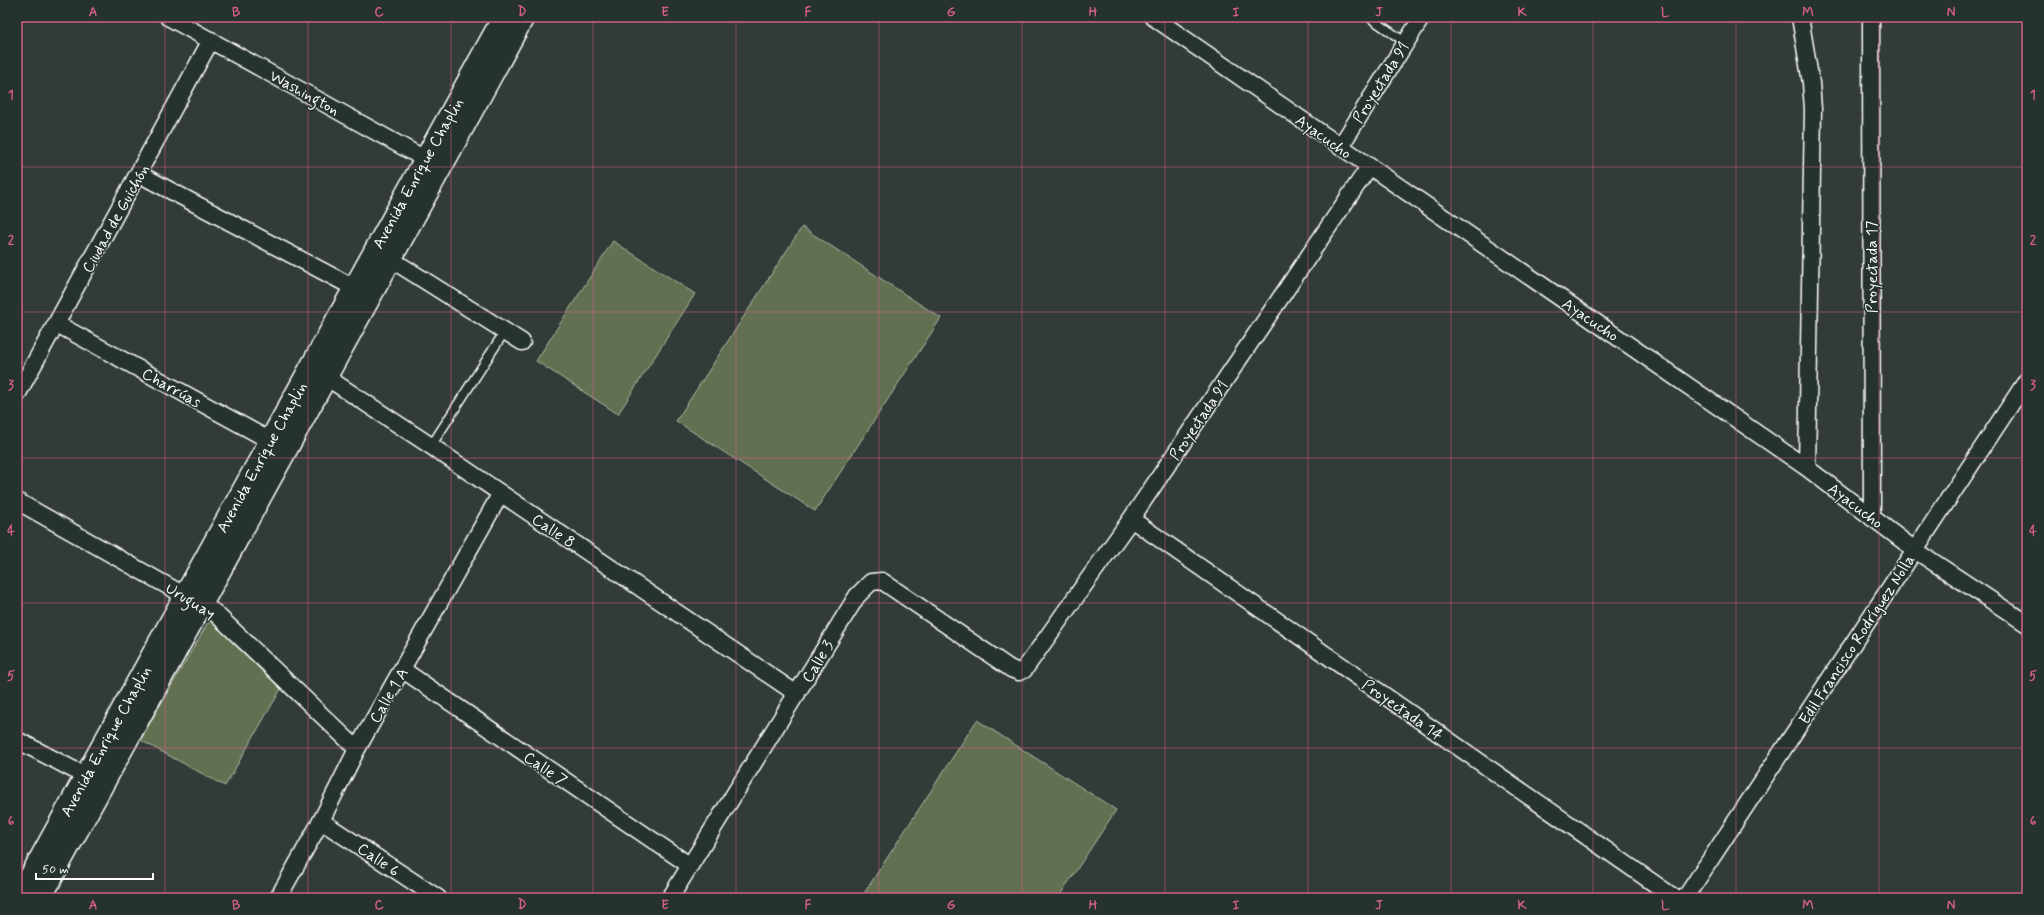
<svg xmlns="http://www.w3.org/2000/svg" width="2044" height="915" font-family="Mynerve,sans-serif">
  <rect width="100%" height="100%" fill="#323b37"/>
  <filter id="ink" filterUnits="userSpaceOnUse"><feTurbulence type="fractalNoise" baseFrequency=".025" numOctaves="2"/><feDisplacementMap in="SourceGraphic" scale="8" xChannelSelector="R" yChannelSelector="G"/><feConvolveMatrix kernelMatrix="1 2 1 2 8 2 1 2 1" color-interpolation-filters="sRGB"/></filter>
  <g filter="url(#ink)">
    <path fill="#627051" stroke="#b0b8a8" d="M802,227L941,318L815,511L676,421Z
      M613,241L695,294L618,414L536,361Z
      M211,621L217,624L281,689L225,786L140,740L207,624Z
      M977,720L1116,810L1058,898H861Z"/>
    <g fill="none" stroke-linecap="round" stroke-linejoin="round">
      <g stroke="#fff" stroke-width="11">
        <path id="lane" d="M1369,17L1405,42
          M431,446L505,331"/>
      </g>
      <g stroke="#fff" stroke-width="19">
        <path id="street" d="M168,17L434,164
          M1153,17L1807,468L1915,550L2027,624
          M1800,17L1811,83L1813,109L1807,468
          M1871,17L1872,518
          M1340,147L1422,17
          M139,174L364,293
          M389,258L522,342
          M57,324L280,446
          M317,371L431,446L797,694
          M17,395L211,40
          M17,501L214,612L357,749
          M1131,519L1675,898
          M403,670L689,865
          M17,740L95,781
          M321,821L438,898
          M278,898L321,821L357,749L501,493
          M670,898L857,596L871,582L882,581L1011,669L1019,672L1024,670L1131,519L1369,167
          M1685,898L2027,380"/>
      </g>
      <g stroke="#fff" stroke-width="25">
        <path id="secondary" d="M19,898L504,17
          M40,898L523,17"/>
      </g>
      <use href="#lane" stroke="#26332d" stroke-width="8"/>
      <use href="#street" stroke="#26332d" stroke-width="16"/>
      <use href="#secondary" stroke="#26332d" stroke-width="22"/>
    </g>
  </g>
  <path fill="none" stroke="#d45d8c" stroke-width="1" stroke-opacity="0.55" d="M165,17V898M308,17V898M451,17V898M593,17V898M736,17V898M879,17V898M1022,17V898M1165,17V898M1308,17V898M1451,17V898M1593,17V898M1736,17V898M1879,17V898M17,167H2027M17,312H2027M17,458H2027M17,603H2027M17,748H2027"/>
  <g text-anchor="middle" stroke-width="3" stroke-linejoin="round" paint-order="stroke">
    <g font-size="16" fill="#fff" stroke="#26332d">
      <text transform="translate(1380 82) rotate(-58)" y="6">Proyectada 91</text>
      <text transform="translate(305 92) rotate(29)" y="6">Washington</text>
      <text transform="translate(1324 136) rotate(35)" y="6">Ayacucho</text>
      <text transform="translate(417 173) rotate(-61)" y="6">Avenida Enrique Chaplin</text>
      <text transform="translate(115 218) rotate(-61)" y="6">Ciudad de Guichón</text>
      <text transform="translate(1871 267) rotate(-90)" y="6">Proyectada 17</text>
      <text transform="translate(1591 319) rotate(34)" y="6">Ayacucho</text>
      <text transform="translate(172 387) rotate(29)" y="6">Charrúas</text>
      <text transform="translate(1198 420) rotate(-56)" y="6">Proyectada 91</text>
      <text transform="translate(261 457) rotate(-61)" y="6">Avenida Enrique Chaplin</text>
      <text transform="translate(1856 505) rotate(37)" y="6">Ayacucho</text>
      <text transform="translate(554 530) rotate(34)" y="6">Calle 8</text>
      <text transform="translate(191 600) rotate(31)" y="6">Uruguay</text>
      <text transform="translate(1856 639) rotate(-57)" y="6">Edil Francisco Rodríguez Nolla</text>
      <text transform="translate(817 661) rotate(-59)" y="6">Calle 3</text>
      <text transform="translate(388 695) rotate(-60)" y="6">Calle 1 A</text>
      <text transform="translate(1403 709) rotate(35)" y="6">Proyectada 14</text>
      <text transform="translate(105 741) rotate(-61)" y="6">Avenida Enrique Chaplin</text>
      <text transform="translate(546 768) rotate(34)" y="6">Calle 7</text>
      <text transform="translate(379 859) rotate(34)" y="6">Calle 6</text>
    </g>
  </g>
  <rect width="2044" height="915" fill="none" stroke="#26332d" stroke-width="44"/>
  <path d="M36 873v6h117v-6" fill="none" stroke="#ffffff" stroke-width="2"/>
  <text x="42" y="873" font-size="12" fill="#ffffff" stroke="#26332d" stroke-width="3" paint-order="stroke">50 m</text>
  <rect x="22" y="22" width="2000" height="871" fill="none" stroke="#d45d8c" stroke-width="1.5"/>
  <g font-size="13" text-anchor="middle" font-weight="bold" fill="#d45d8c">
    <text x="93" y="16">A</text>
    <text x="236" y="16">B</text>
    <text x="379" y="16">C</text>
    <text x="522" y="16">D</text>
    <text x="665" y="16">E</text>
    <text x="808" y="16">F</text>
    <text x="951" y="16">G</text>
    <text x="1093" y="16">H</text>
    <text x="1236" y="16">I</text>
    <text x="1379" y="16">J</text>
    <text x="1522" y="16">K</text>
    <text x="1665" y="16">L</text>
    <text x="1808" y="16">M</text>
    <text x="1951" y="16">N</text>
    <text x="11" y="99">1</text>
    <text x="2033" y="99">1</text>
    <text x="11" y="244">2</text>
    <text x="2033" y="244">2</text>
    <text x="11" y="389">3</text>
    <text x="2033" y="389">3</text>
    <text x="11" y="535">4</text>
    <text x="2033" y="535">4</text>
    <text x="11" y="680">5</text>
    <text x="2033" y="680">5</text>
    <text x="11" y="825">6</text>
    <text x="2033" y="825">6</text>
    <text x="93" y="909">A</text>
    <text x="236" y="909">B</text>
    <text x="379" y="909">C</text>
    <text x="522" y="909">D</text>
    <text x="665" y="909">E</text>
    <text x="808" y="909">F</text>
    <text x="951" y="909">G</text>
    <text x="1093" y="909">H</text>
    <text x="1236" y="909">I</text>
    <text x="1379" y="909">J</text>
    <text x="1522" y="909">K</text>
    <text x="1665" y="909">L</text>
    <text x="1808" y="909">M</text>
    <text x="1951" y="909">N</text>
  </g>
</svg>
